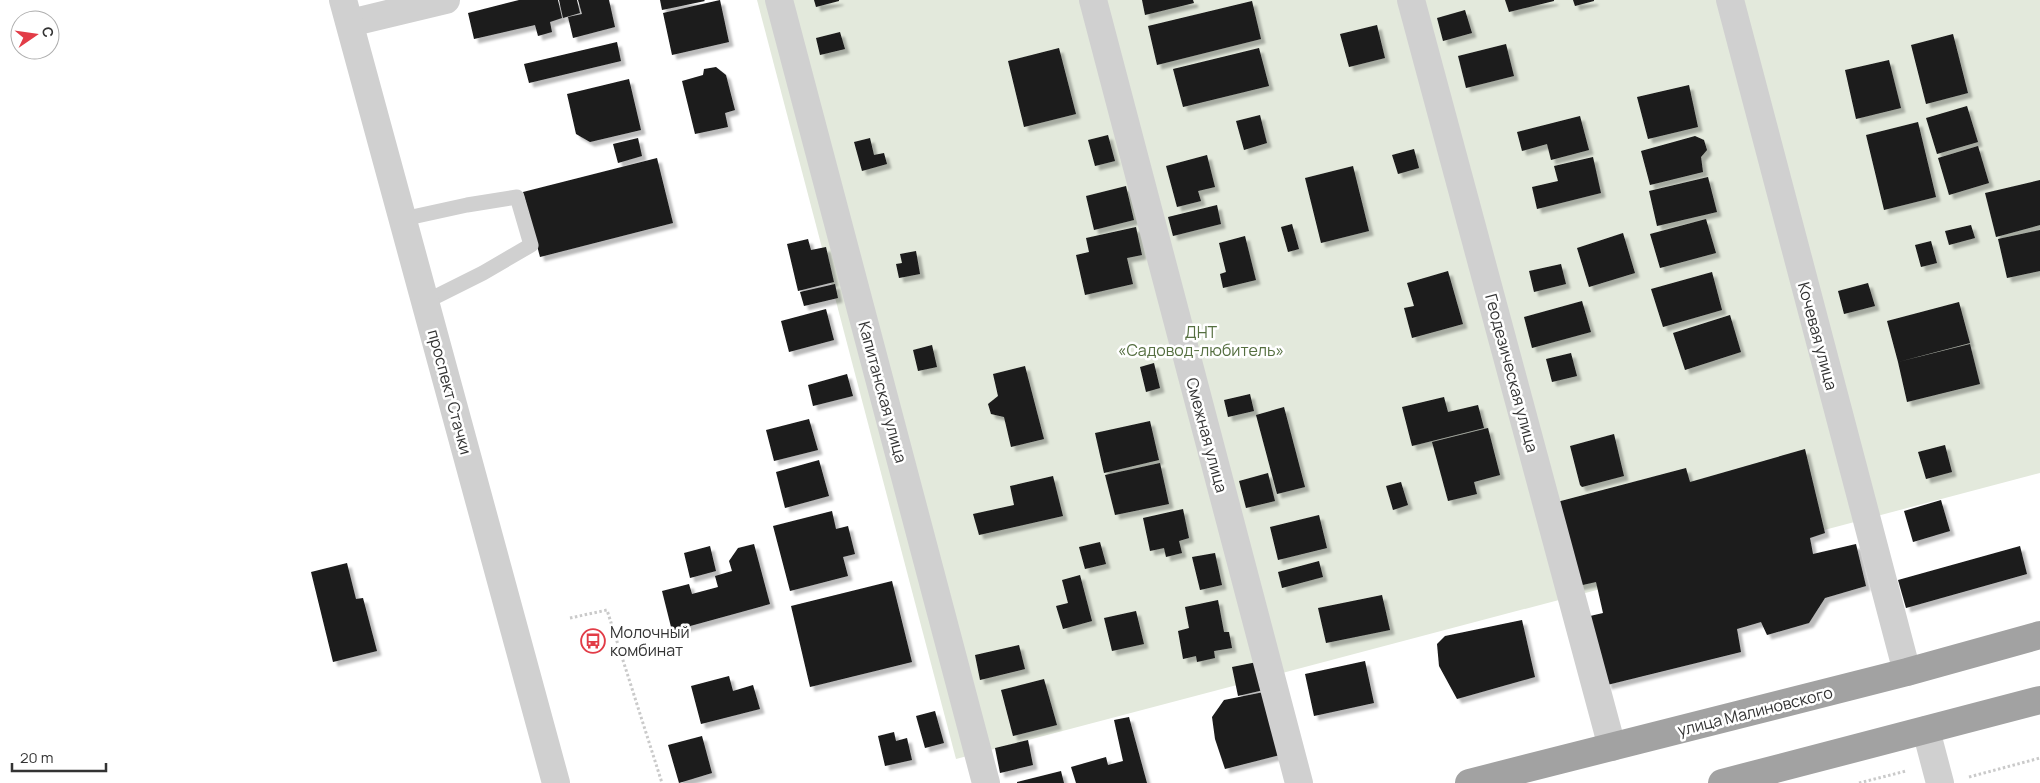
<svg xmlns="http://www.w3.org/2000/svg" width="2040" height="783" font-family="Manrope,sans-serif">
  <defs>
    <filter id="shadow"><feDropShadow dx="4.5" dy="4.5" stdDeviation="1" flood-color="#0004"/></filter>
  </defs>
  <rect width="100%" height="100%" fill="#fff"/>
  <path fill="#e3e9dc" d="M757,0H2040V473L956,759Z"/>
  <path fill="#1a1a1a" filter="url(#shadow)" d="M519,0H558L562,18L550,22L552,32L538,36L535,25L474,39L468,13Z
    M559,0H577L580,13L563,18Z
    M578,0H609L615,27L573,38L568,17L582,14Z
    M660,0H704L705,1L662,10Z
    M720,0L729,42L672,55L663,13Z
    M814,0H839V1L816,7Z
    M1142,0H1193L1194,3L1145,15Z
    M1505,0H1554V1L1509,12Z
    M1573,0H1594V1L1575,6Z
    M1252,1L1261,39L1157,65L1148,26Z
    M1465,10L1472,33L1443,41L1437,18Z
    M1377,25L1385,58L1349,67L1340,34Z
    M840,32L845,49L820,55L816,38Z
    M1953,34L1968,93L1926,104L1911,45Z
    M617,42L621,61L529,83L524,64Z
    M1506,44L1514,76L1466,88L1458,56Z
    M1059,48L1076,114L1024,127L1008,61Z
    M1259,48L1269,86L1183,107L1173,69Z
    M1889,60L1901,108L1856,119L1845,70Z
    M716,67L726,75L735,110L725,113L728,127L695,134L682,81L703,75L704,69Z
    M629,79L641,130L590,142L576,134L567,94Z
    M1689,85L1698,127L1648,139L1637,97Z
    M1967,106L1978,142L1937,154L1926,118Z
    M1260,115L1267,143L1244,150L1236,121Z
    M1580,116L1589,150L1551,160L1547,144L1522,151L1517,132Z
    M1918,122L1936,197L1884,210L1866,135Z
    M1108,135L1115,161L1095,166L1088,140Z
    M1695,136L1704,140L1707,150L1701,157L1703,172L1650,185L1641,151Z
    M638,138L642,156L618,163L613,144Z
    M870,138L874,155L884,153L887,164L862,171L854,142Z
    M1978,146L1989,183L1949,195L1938,158Z
    M1414,149L1419,168L1398,174L1392,155Z
    M1207,155L1215,187L1198,191L1201,201L1177,207L1166,166Z
    M1593,157L1601,193L1537,209L1532,187L1558,181L1554,166Z
    M657,158L673,223L540,257L523,192Z
    M1353,166L1369,231L1321,243L1305,178Z
    M1708,177L1717,212L1657,226L1649,191Z
    M2040,180V225L1996,237L1985,193Z
    M1126,186L1134,220L1094,230L1086,196Z
    M1217,205L1221,224L1173,236L1168,217Z
    M1706,219L1716,253L1660,268L1650,234Z
    M1292,224L1299,249L1288,252L1281,227Z
    M1971,225L1975,238L1949,245L1945,231Z
    M1136,227L1142,255L1127,258L1133,284L1085,295L1076,255L1089,252L1086,238Z
    M2040,230V271L2007,278L1998,239Z
    M1623,233L1635,273L1589,287L1577,248Z
    M1245,236L1256,280L1223,288L1220,274L1226,272L1219,243Z
    M808,239L811,250L826,247L834,282L798,291L787,244Z
    M1931,241L1937,263L1921,267L1915,245Z
    M916,251L920,274L899,278L896,264L902,263L900,254Z
    M1561,264L1566,284L1534,292L1529,271Z
    M1448,271L1463,324L1412,338L1404,308L1414,306L1407,283Z
    M1712,272L1722,310L1663,327L1651,289Z
    M1868,283L1875,306L1844,314L1838,291Z
    M835,284L838,298L804,306L800,292Z
    M1582,301L1591,332L1532,348L1524,317Z
    M1959,302L1970,343L1898,362L1887,321Z
    M826,309L834,340L789,352L781,321Z
    M1730,315L1741,352L1685,370L1673,333Z
    M1970,344L1980,384L1907,402L1898,362Z
    M932,345L937,367L918,371L913,350Z
    M1571,353L1577,376L1552,382L1546,359Z
    M1154,363L1160,388L1146,392L1140,367Z
    M1025,366L1044,439L1011,447L1004,417L991,414L988,404L998,396L993,374Z
    M847,374L853,396L813,406L808,385Z
    M1250,394L1254,411L1228,417L1224,400Z
    M1444,397L1448,412L1478,405L1484,428L1412,446L1402,407Z
    M1284,407L1305,487L1277,494L1256,415Z
    M809,419L818,450L774,461L766,430Z
    M1150,421L1159,460L1104,473L1095,433Z
    M1488,428L1500,475L1474,482L1477,494L1448,501L1432,442Z
    M1614,434L1624,476L1582,487L1580,485L1570,446Z
    M1945,445L1952,472L1926,479L1918,452Z
    M1805,449L1825,533L1810,538L1813,554L1856,544L1866,586L1825,598L1809,623L1767,635L1761,622L1737,629L1741,652L1607,685L1590,616L1603,613L1596,582L1578,586L1557,502L1686,468L1690,482Z
    M819,460L829,496L785,508L776,472Z
    M1160,463L1169,504L1115,515L1105,475Z
    M1268,473L1275,501L1246,508L1239,481Z
    M1053,476L1063,516L979,535L973,514L1014,505L1010,486Z
    M1401,482L1408,505L1393,510L1386,486Z
    M1941,500L1950,531L1913,542L1904,511Z
    M1183,509L1189,538L1179,541L1182,553L1166,557L1164,548L1150,551L1143,518Z
    M832,511L836,529L848,526L855,554L843,557L848,576L790,591L773,526Z
    M1319,515L1327,548L1278,560L1270,527Z
    M1100,542L1106,564L1085,569L1079,547Z
    M754,544L770,604L672,631L662,591L689,584L692,594L718,587L715,576L732,571L729,561L738,548Z
    M710,546L716,571L690,578L684,553Z
    M2020,546L2027,574L1906,608L1898,580Z
    M1215,553L1222,585L1200,590L1192,557Z
    M1319,561L1323,577L1282,588L1278,572Z
    M347,563L356,599L363,598L377,651L333,662L311,572Z
    M1080,575L1092,621L1063,629L1056,606L1068,603L1062,580Z
    M892,581L912,662L810,687L791,606Z
    M1382,595L1390,630L1326,643L1318,608Z
    M1218,600L1224,632H1229L1232,648L1214,651L1215,658L1197,662L1196,656L1183,659L1178,631L1189,628L1185,607Z
    M1136,611L1144,644L1112,651L1104,618Z
    M1522,620L1535,677L1457,699L1439,666L1437,644L1445,636Z
    M1019,645L1025,669L980,680L975,655Z
    M1262,661L1268,689L1238,696L1232,667Z
    M1365,661L1374,703L1314,716L1305,674Z
    M729,676L733,691L753,685L760,709L701,724L691,686Z
    M1044,679L1057,725L1013,736L1001,690Z
    M1269,691L1284,754L1225,769L1215,739L1212,717L1224,700Z
    M935,711L944,743L925,748L916,716Z
    M1129,717L1147,783H1076L1071,767L1106,757L1108,765L1123,761L1114,720Z
    M894,732L896,741L907,738L912,760L885,766L878,736Z
    M702,736L712,773L679,783L668,745Z
    M1028,740L1033,765L1000,773L995,748Z
    M1061,771L1064,783H1017V782Z"/>
  <g fill="none" stroke-linecap="round" stroke-linejoin="round">
    <path stroke="#cacaca" stroke-width="3" stroke-dasharray="2.5 2.5" stroke-linecap="butt" d="M570,618L607,610L662,783
      M1969,777L2040,758
      M1859,783L1906,771"/>
    <path stroke="#d0d0d0" stroke-width="15" d="M403,219L467,205L517,197L531,245L483,273L425,302"/>
    <path stroke="#d0d0d0" stroke-width="28" d="M779,0L986,783
      M1093,0L1299,783
      M1411,0L1612,747
      M1730,0L1907,672
      M350,23L446,0
      M1926,730L1940,783"/>
    <path stroke="#d0d0d0" stroke-width="28" d="M343,0L556,783"/>
    <path stroke="#a2a2a2" stroke-width="28" d="M1469,783L1907,672L2040,635
      M1722,783L2040,700"/>
  </g>
  <defs>
    <g id="bus-ring" transform="scale(1.25)"><circle r="9.5" fill="#fff" stroke="#e23c47" stroke-width="1.5"/><path d="M-5-6H5V4H4V6H2V4H-2V6H-4V4H-5ZM-3.5-4V0h7V-4ZM-3.5 1.2v1.5H-2V1.2ZM2 1.2v1.5H3.5V1.2Z" fill="#e23c47"/></g>
  </defs>
  <g fill-rule="evenodd">
    <use href="#bus-ring" x="593" y="641"/>
  </g>
  <g text-anchor="middle" stroke-width="5" stroke-linejoin="round" paint-order="stroke">
    <g font-size="16" fill="#556f40" stroke="#fff">
      <text x="1201" y="338">ДНТ<tspan x="1201" dy="18">«Садовод-любитель»</tspan></text>
    </g>
    <g font-size="16" fill="#333" stroke="#fff">
      <text transform="translate(1818 336) rotate(75)" y="6">Кочевая улица</text>
      <text transform="translate(1512 373) rotate(75)" y="6">Геодезическая улица</text>
      <text transform="translate(450 392) rotate(75)" y="6">проспект Стачки</text>
      <text transform="translate(883 392) rotate(75)" y="6">Капитанская улица</text>
      <text transform="translate(1207 435) rotate(75)" y="6">Смежная улица</text>
      <text transform="translate(1755 711) rotate(-14)" y="6">улица Малиновского</text>
    </g>
    <g font-size="16" fill="#333" stroke="#fff" text-anchor="start">
      <text x="610" y="638">Молочный<tspan x="610" dy="18">комбинат</tspan></text>
    </g>
  </g>
  <g transform="translate(35 35) rotate(77)"><circle r="24" fill="#ffffff" stroke="#adadad"/>
  <path d="M0-4L9 19L0 12L-9 19Z" fill="#e23c47"/>
  <text y="-8" font-size="14" font-weight="bold" text-anchor="middle" fill="#333333">С</text>
  </g>
  <path d="M12 763v8h94v-8" fill="none" stroke="#333333" stroke-width="2.5"/>
  <text x="20" y="763" font-size="15" fill="#333333" stroke="#ffffff" stroke-width="4" paint-order="stroke">20 m</text>
</svg>
